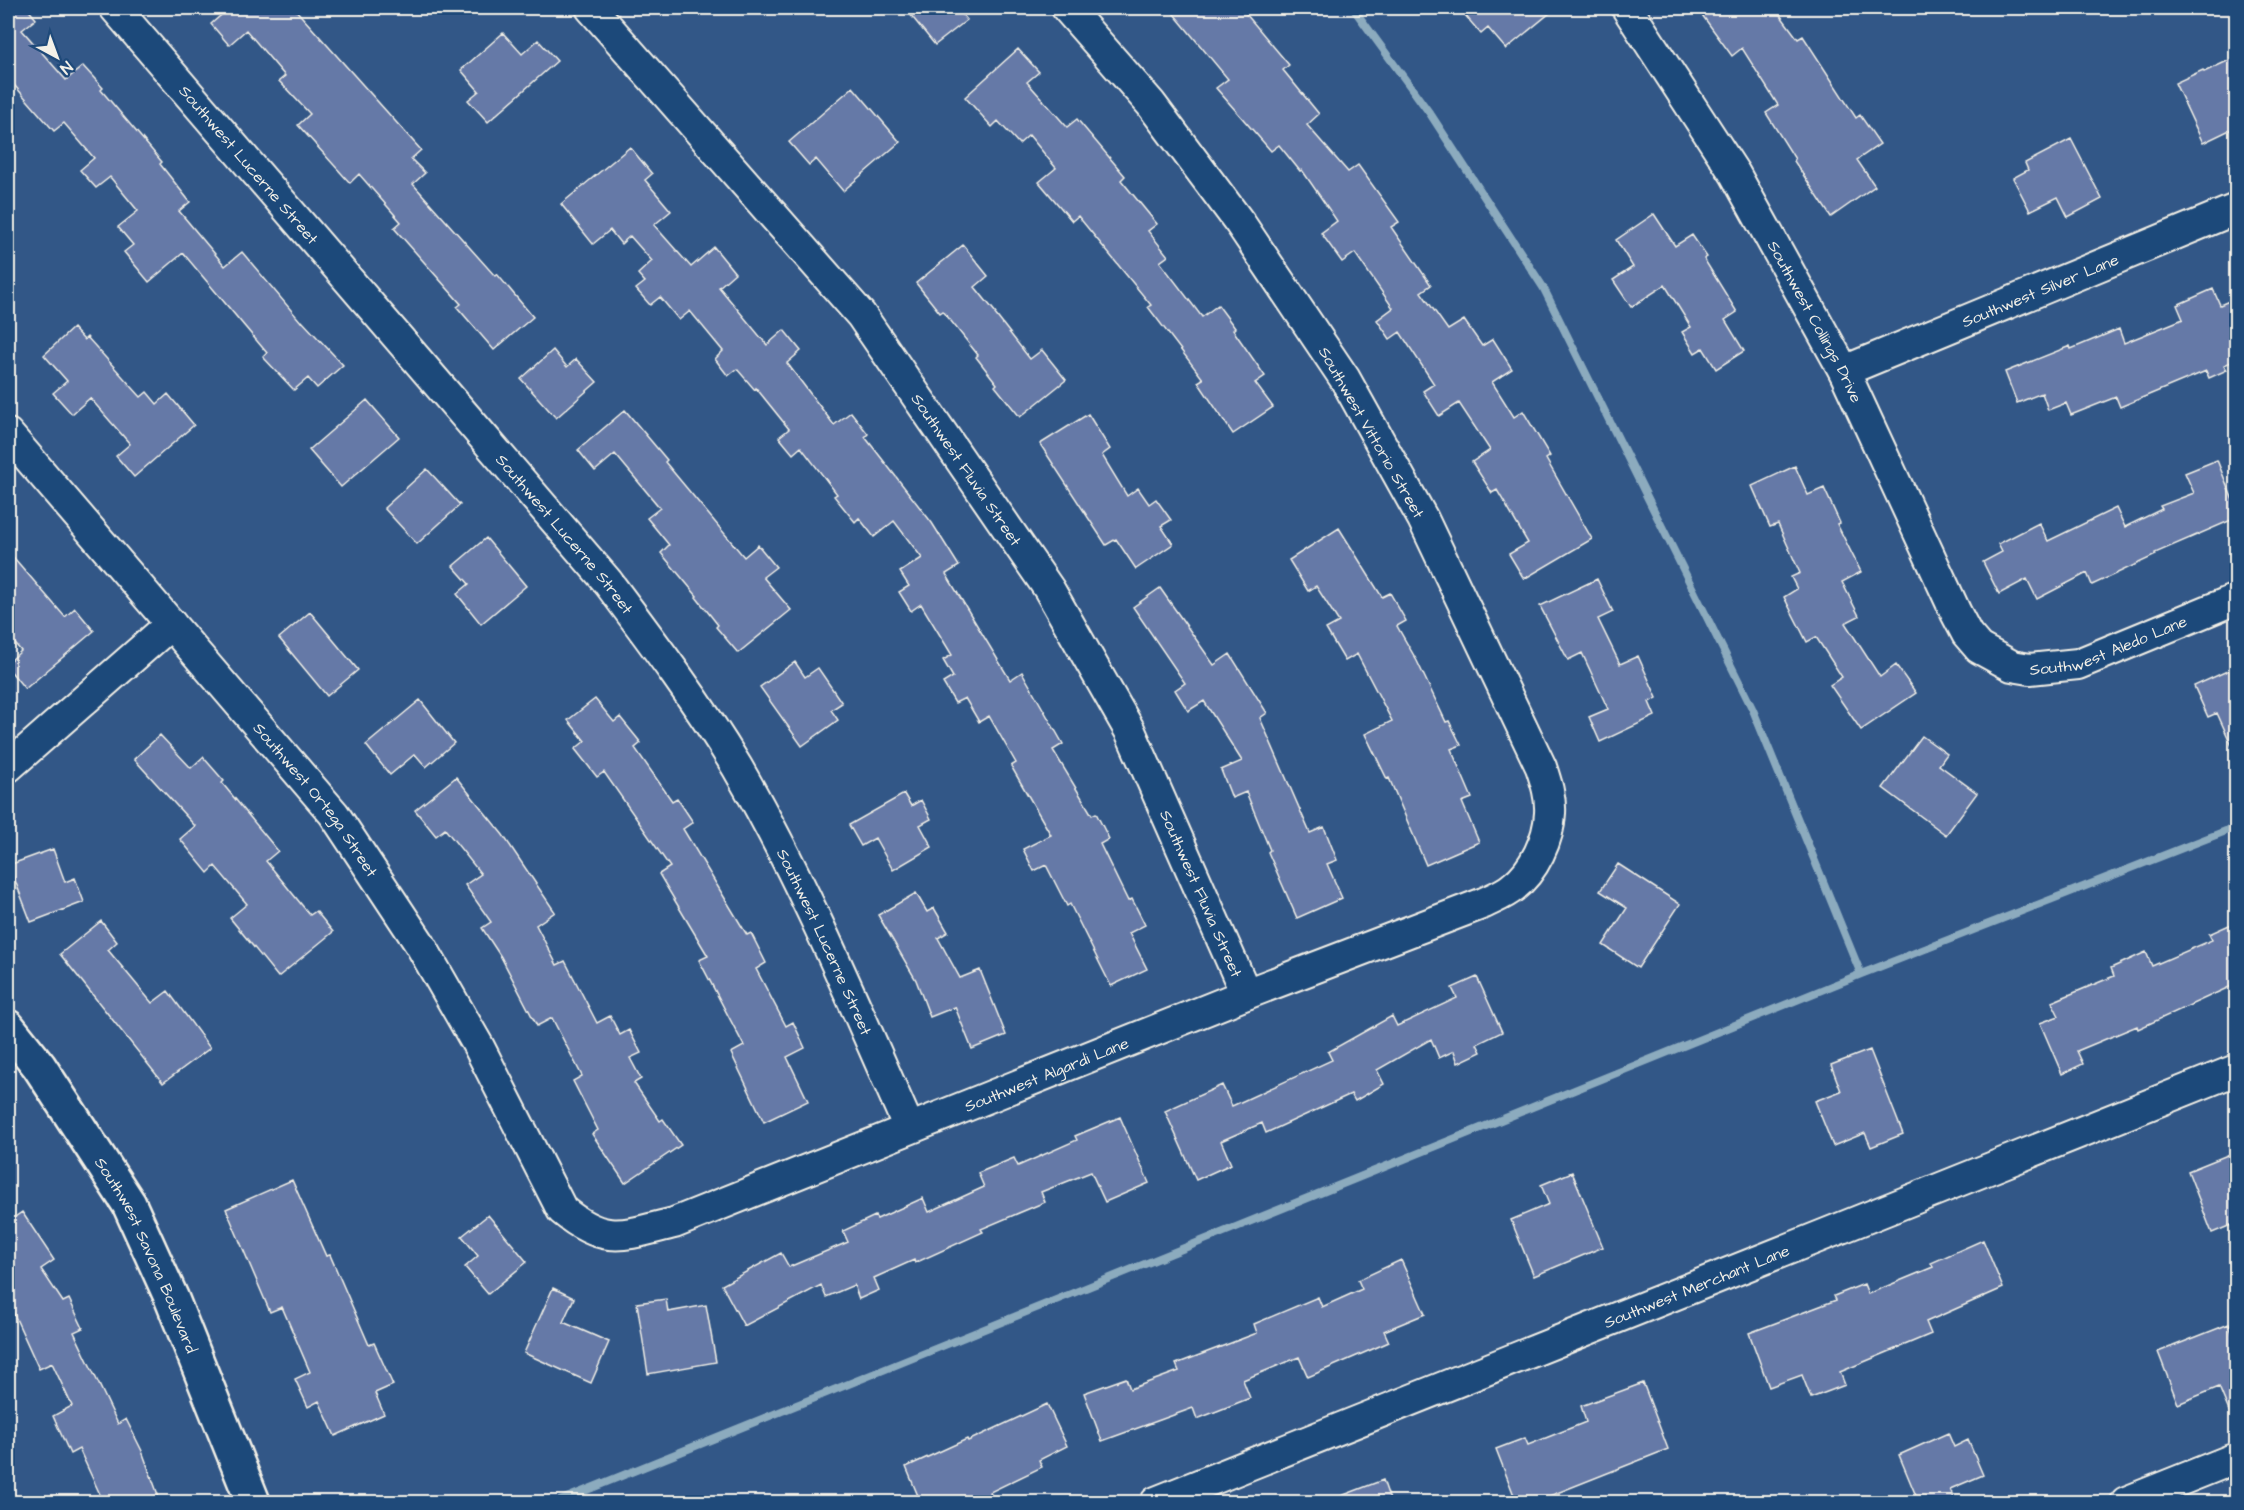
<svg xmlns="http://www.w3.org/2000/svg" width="2244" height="1510" font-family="'Architects Daughter',sans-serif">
  <rect width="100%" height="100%" fill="#325787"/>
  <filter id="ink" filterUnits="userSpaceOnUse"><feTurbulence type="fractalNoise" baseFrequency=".0167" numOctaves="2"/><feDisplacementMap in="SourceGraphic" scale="12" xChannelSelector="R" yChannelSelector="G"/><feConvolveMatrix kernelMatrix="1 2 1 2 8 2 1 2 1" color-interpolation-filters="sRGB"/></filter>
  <g filter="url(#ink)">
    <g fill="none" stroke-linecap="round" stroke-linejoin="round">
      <path stroke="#8cabbe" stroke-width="8" d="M1353,8L1431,115L1543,287L1753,710L1861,974
        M557,1502L1861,974L2236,827"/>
    </g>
    <path fill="#6579a7" stroke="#f4f1e8" stroke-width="1.5" d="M8,8H27L36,19L22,30L66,80L83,66L103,88L101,90L162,162L160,164L190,202L179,211L225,266L242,252L301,322L302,321L343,365L317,388L308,378L294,390L263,357L267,353L183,253L149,282L124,252L133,245L118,227L138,211L110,177L96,188L80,170L94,158L64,123L54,131L8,78Z
      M227,8H294L421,150L411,159L425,173L413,184L495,276L497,274L533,317L494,350L457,307L461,304L394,228L401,222L359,174L350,183L298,125L310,114L279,81L285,76L246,30L229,45L211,24L228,9Z
      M905,8H957L967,20L935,45Z
      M1169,8H1241L1289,65L1283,70L1319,114L1307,125L1348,172L1358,165L1399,222L1391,227L1431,285L1421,292L1448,330L1464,320L1482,346L1493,339L1512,369L1492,382L1514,417L1523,411L1550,456L1546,459L1592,539L1524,579L1509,554L1528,543L1497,490L1492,493L1472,462L1490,450L1459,403L1439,416L1423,391L1434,384L1400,332L1390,339L1377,320L1393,308L1355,253L1342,262L1321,233L1337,221L1302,170L1300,171L1279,145L1271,151L1216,88L1228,79Z
      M1459,8H1556L1506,49L1488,28L1481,34Z
      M1697,8H1775L1798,39L1803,36L1856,118L1860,115L1880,144L1857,160L1875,186L1831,217L1794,161L1795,159L1766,113L1778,105L1742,48L1732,56Z
      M503,33L522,54L538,40L557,61L488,122L468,100L479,91L461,70Z
      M1018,49L1039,72L1027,82L1067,127L1077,119L1125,176L1121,180L1157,224L1148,231L1168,256L1160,262L1202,317L1218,305L1235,328L1233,330L1265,376L1255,383L1273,407L1233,434L1198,382L1203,379L1148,307L1151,305L1078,216L1072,221L1039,182L1056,168L1029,135L1019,144L998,121L992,127L965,97Z
      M2236,57V127L2203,143L2175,83L2203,70L2204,72Z
      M853,87L900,142L843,191L816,159L809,165L789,142Z
      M2071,139L2102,199L2068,217L2058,197L2030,211L2013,178L2028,170L2025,163Z
      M630,147L652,174L645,180L671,211L654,225L691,267L714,247L735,273L719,287L767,345L784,330L801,351L787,363L834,425L851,412L868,434L865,437L932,523L959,566L946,574L1010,680L1022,672L1063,744L1053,750L1092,815L1096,813L1109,839L1100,844L1128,901L1132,899L1145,925L1129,933L1147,969L1111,986L1070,904L1067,906L1046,865L1034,871L1023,849L1051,835L1011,766L1016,763L989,716L979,722L965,698L955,703L943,683L953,677L943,660L952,655L921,604L911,611L899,592L909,586L900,572L922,558L894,521L874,537L859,518L855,522L834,496L837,494L801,447L793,454L779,437L789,429L756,388L755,390L737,369L728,376L715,359L723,351L690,311L679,320L660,297L650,305L636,289L645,282L638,274L652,261L630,236L621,244L610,230L593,244L561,204Z
      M1654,214L1675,246L1692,235L1707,257L1704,259L1737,312L1725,320L1744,351L1716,369L1703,348L1695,353L1682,332L1691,327L1665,285L1631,307L1613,280L1633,267L1616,240Z
      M963,245L988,276L975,287L996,313L995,314L1030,359L1042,350L1066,380L1020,417L995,386L997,384L976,357L978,355L943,311L940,313L916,283Z
      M2213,289L2220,305L2236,298V360L2224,365L2227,370L2209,378L2206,371L2120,407L2116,397L2071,415L2066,403L2048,410L2042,393L2017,403L2005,372L2070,346L2071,349L2119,329L2124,343L2183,319L2177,305Z
      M73,328L84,340L87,337L141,397L147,392L157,404L168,394L194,425L134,477L116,456L130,444L90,398L72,414L53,393L67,381L44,355Z
      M553,350L567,367L576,359L597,382L556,418L521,379Z
      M367,400L399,437L341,487L309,450Z
      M625,410L667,460L665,462L744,557L758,545L776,567L763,577L791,610L738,653L716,627L718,625L696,597L697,596L661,553L669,545L647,518L660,508L615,454L595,471L578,450Z
      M1088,414L1110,449L1102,455L1127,496L1138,488L1149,504L1156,499L1171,520L1161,526L1173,544L1136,569L1116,539L1106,545L1040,444Z
      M2217,460L2236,508V518L2155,553L2156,555L2092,585L2087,573L2037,599L2027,579L1999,594L1983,562L2002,552L1998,544L2039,523L2048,541L2116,508L2125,527L2162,509L2160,506L2194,493L2185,473Z
      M1795,466L1808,495L1824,488L1840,523L1837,524L1861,572L1842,582L1859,616L1845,623L1880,677L1896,665L1916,693L1861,730L1830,685L1842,677L1816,637L1807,642L1784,597L1797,589L1791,577L1800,573L1778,524L1770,527L1752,486Z
      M427,469L460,505L417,544L384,508Z
      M1339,528L1382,597L1390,593L1406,621L1397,626L1417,661L1446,722L1449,721L1461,745L1451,749L1472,798L1462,802L1479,842L1426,865L1389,778L1387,779L1365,734L1392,721L1357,654L1345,661L1326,629L1339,622L1316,586L1308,591L1289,560Z
      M486,538L526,586L481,624L457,594L469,584L453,566Z
      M8,551L65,617L75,608L94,631L25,689L8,668V663L21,651L8,635Z
      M1597,579L1613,612L1598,619L1620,664L1638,656L1657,698L1649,702L1655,716L1600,742L1589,717L1608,709L1582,653L1568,660L1540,606Z
      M1160,588L1214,665L1230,654L1267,713L1260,718L1310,833L1324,827L1337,860L1327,864L1342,898L1297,918L1268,852L1270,850L1246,792L1232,798L1221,770L1242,761L1204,701L1188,711L1175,690L1185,683L1133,607Z
      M310,612L358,670L327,696L279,638Z
      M795,662L805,677L818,668L842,703L831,710L838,720L802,746L760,687Z
      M2236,667V755L2217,713L2208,717L2194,686Z
      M595,699L614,722L620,717L641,743L635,748L672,801L677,798L693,822L683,829L747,935L751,933L766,963L756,969L786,1026L793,1022L805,1048L787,1057L808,1101L764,1122L731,1053L744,1046L699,960L708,956L659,874L670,867L604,772L597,777L575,749L585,741L568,720Z
      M420,700L454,743L426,767L415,754L390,775L366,745Z
      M160,735L191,768L203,757L224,781L222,783L278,851L266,861L310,915L316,911L333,932L278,977L230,918L247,904L215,866L208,873L180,839L195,826L134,759Z
      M1922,736L1947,754L1939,765L1977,793L1946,835L1883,788Z
      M456,777L503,835L555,912L536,925L557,965L565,961L597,1023L610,1016L620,1035L629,1030L641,1053L630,1058L641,1079L634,1083L660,1121L663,1119L681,1145L625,1183L592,1134L598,1130L573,1081L582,1076L552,1018L537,1026L501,957L482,928L491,922L465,885L481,874L445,829L436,836L415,810Z
      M904,794L911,806L921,800L931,819L920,825L932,847L893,870L875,838L861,846L849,825Z
      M53,849L65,882L75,878L84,902L31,922L9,865Z
      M1618,864L1680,904L1638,968L1603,945L1627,908L1600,891Z
      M916,893L927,912L934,908L948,932L938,938L960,978L980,970L1006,1035L972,1049L955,1007L930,1017L916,980L878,915Z
      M101,921L117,942L108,950L152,1003L168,991L210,1048L163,1083L60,954Z
      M2236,922V984L2138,1029L2137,1026L2077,1051L2083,1064L2062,1074L2040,1023L2059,1016L2052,1002L2114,976L2111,968L2146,952L2152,966L2212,940L2209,934Z
      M1477,977L1502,1032L1477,1044L1481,1052L1458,1063L1454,1051L1439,1058L1431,1039L1377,1070L1384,1084L1355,1101L1351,1094L1266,1133L1262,1123L1221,1141L1231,1164L1196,1180L1165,1111L1222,1085L1232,1106L1332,1060L1328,1052L1392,1016L1397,1026L1457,998L1452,988Z
      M1870,1050L1903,1134L1871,1147L1865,1133L1833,1146L1815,1101L1841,1091L1831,1065Z
      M1120,1117L1149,1183L1105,1202L1091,1172L1041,1192L1045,1202L981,1229L983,1232L915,1263L914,1260L874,1278L879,1290L859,1299L854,1285L826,1297L821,1285L744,1326L722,1285L781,1253L789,1267L848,1242L843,1231L875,1216L877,1219L923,1198L929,1212L984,1187L978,1173L1014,1158L1018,1166L1077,1140L1075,1136Z
      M2230,1154L2236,1170V1223L2212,1233L2188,1171Z
      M1572,1172L1603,1247L1534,1276L1511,1220L1549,1204L1541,1185Z
      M292,1180L326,1256L330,1255L369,1345L374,1343L393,1385L375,1393L384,1414L335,1436L319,1401L308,1407L295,1379L310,1372L282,1307L270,1312L226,1209Z
      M22,1212L54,1260L41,1269L63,1302L69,1299L83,1328L74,1332L118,1424L126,1419L142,1451L161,1503H104L79,1449L70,1454L53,1416L72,1406L52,1363L39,1369L8,1301V1222Z
      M488,1215L527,1262L488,1294L465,1267L478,1256L462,1236Z
      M1983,1240L2003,1288L1926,1322L1931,1334L1840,1372L1845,1385L1811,1398L1802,1375L1769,1387L1749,1333L1836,1300L1834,1296L1864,1284L1868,1294L1933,1267L1931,1263Z
      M1401,1260L1425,1314L1384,1331L1389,1342L1308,1377L1299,1357L1243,1380L1250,1398L1197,1419L1193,1408L1102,1441L1084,1393L1126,1378L1130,1389L1179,1371L1176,1364L1257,1333L1254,1324L1318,1297L1322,1307L1362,1289L1358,1280Z
      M553,1288L574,1298L563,1322L609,1342L591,1383L524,1353Z
      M666,1299L668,1312L706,1305L716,1362L648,1374L637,1303Z
      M2229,1324L2236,1343V1428L2219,1387L2178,1404L2158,1352Z
      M1643,1383L1668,1449L1532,1503H1517L1496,1449L1525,1438L1528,1445L1586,1422L1581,1406Z
      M1047,1404L1067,1446L1039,1460L1042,1467L990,1492L995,1503H921L906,1467L967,1439L968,1441Z
      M1948,1433L1954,1447L1968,1440L1983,1475L1950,1489L1956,1503H1919L1899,1455Z
      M1383,1480L1391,1503H1328V1501Z"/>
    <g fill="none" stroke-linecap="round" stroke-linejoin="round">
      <g stroke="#f4f1e8" stroke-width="34">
        <g id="street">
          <path id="s1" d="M115,8L607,581C652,641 698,702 737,767C804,883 855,1006 909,1128"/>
          <path id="s2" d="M591,8L861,315L1049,589L1130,731L1246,994"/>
          <path id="s3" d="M1627,8L1735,174L1844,371L1956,613L1967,634L1979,648L2012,666L2030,669L2078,664L2236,599"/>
          <path id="s4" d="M1844,371L2236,209"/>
          <path id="s5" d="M8,434L334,814L420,944L479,1047L562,1210C605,1246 624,1235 674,1223L1246,994L1484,903C1494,898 1505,894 1513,887C1534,871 1549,839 1550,813C1551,797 1546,782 1541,767L1423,519L1345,379L1240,223L1151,104L1067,8"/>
          <path d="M8,767L171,624"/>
          <path id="s6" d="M1156,1502L2236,1070"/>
          <path d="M2126,1502L2236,1458"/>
        </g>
      </g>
      <g stroke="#f4f1e8" stroke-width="38">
        <g id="secondary">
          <path id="s7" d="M8,1027L39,1066L129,1204L171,1297L253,1502"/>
        </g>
      </g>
      <use href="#street" stroke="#1f4a7a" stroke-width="30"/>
      <use href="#secondary" stroke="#1f4a7a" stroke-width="33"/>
    </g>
  </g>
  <g text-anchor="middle" stroke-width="5" stroke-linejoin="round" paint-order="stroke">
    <g font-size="16" fill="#f4f1e8" stroke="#1f4a7a">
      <text dy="6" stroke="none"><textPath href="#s1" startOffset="206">Southwest Lucerne Street</textPath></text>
      <text dy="6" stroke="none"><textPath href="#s4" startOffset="212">Southwest Silver Lane</textPath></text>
      <text dy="6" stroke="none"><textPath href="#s3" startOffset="366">Southwest Collings Drive</textPath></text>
      <text transform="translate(1372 432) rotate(60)" y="6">Southwest Vittorio Street</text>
      <text dy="6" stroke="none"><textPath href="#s2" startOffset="596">Southwest Fluvia Street</textPath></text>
      <text dy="6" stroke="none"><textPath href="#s1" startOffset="692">Southwest Lucerne Street</textPath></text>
      <text dy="6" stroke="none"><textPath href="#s3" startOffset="870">Southwest Aledo Lane</textPath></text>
      <text dy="6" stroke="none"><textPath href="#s5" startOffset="478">Southwest Ortega Street</textPath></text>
      <text dy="6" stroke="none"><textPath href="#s2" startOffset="1082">Southwest Fluvia Street</textPath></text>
      <text dy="6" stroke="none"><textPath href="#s1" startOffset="1178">Southwest Lucerne Street</textPath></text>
      <text dy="6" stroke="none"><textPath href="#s5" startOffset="1479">Southwest Algardi Lane</textPath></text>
      <text dy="6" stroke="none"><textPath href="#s7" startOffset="268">Southwest Savona Boulevard</textPath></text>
      <text dy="6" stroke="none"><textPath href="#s6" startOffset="582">Southwest Merchant Lane</textPath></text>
    </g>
  </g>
  <rect width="2244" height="1510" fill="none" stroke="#1f4a7a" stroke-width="30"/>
  <rect x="15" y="15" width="2214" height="1480" fill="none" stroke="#f4f1e8" stroke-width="2" filter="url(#ink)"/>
  <g transform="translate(57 57) rotate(139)" stroke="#1f4a7a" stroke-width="4.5" paint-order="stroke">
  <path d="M0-4.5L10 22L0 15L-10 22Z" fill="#f4f1e8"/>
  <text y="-9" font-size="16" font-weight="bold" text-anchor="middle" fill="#f4f1e8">N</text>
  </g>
</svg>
